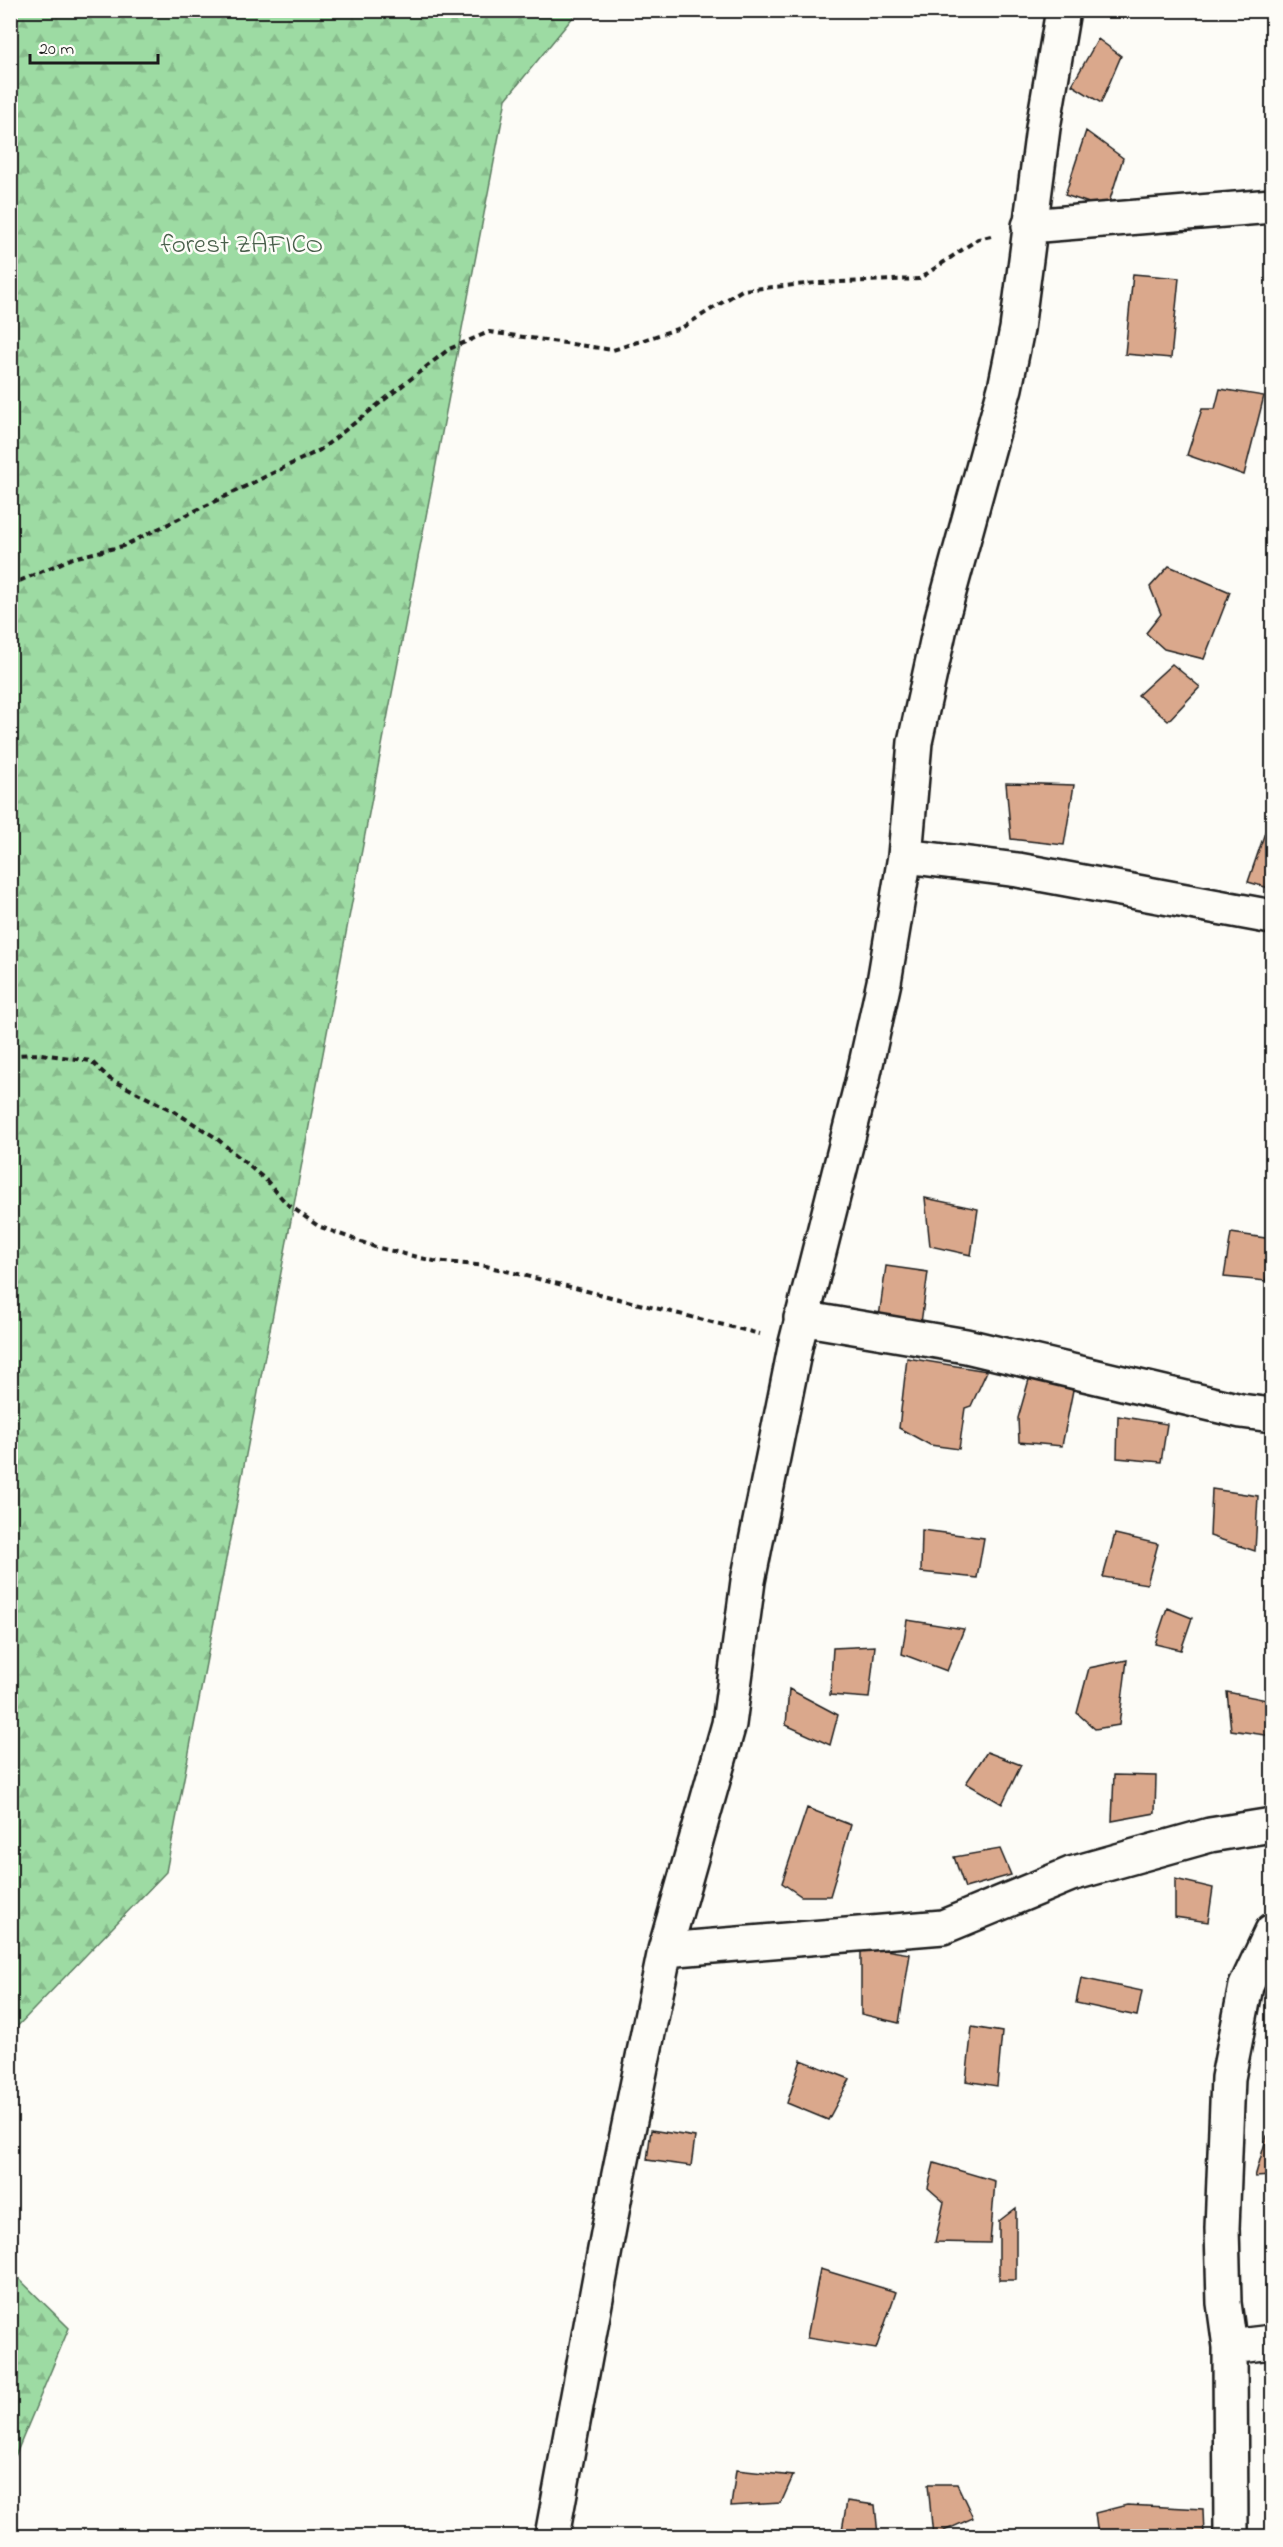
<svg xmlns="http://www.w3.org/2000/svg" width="1283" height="2547" font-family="'Indie Flower',sans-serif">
  <defs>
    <pattern id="forest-firs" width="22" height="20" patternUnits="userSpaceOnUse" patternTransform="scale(1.5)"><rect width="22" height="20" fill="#9ddba3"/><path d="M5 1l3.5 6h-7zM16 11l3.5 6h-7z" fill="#87bb8c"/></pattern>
  </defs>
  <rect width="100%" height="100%" fill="#fdfcf7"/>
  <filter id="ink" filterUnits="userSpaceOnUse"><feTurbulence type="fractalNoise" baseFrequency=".0167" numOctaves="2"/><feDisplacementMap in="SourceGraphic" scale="12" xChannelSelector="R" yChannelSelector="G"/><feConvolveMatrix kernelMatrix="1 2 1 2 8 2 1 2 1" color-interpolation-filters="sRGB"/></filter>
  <g filter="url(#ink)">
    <path fill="url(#forest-firs)" stroke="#5c7c60" stroke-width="1.5" d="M11,10L578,11L506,99L166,1872L11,2033Z
      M11,2271L69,2328L11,2466Z"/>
    <path fill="#daa88c" stroke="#1c1c1c" stroke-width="1.5" d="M1098,39L1121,56L1101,103L1072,85Z
      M1086,131L1123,158L1107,209L1065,195Z
      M1133,274L1179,278L1171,358L1125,354Z
      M1220,389L1264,396L1244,475L1187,455L1202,409H1215Z
      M1169,566L1230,592L1204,659L1164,649L1146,633L1161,614L1150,587Z
      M1172,664L1200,687L1168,721L1138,695Z
      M1006,783L1074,785L1064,845L1011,839Z
      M1272,812V889L1248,882Z
      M925,1198L978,1209L971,1255L930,1246Z
      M1231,1233L1272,1239L1266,1281L1224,1277Z
      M886,1266L928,1272L921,1323L879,1317Z
      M907,1358L987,1371L971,1406L965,1408L959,1449L930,1445L899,1428Z
      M1030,1376L1073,1390L1062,1446L1019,1442L1018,1418Z
      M1118,1416L1167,1424L1161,1462L1117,1458Z
      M1212,1489L1258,1496L1255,1551L1210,1536Z
      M922,1530L984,1538L977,1578L921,1572Z
      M1115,1534L1158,1544L1147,1584L1103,1577Z
      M1167,1608L1192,1618L1181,1650L1155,1644Z
      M907,1620L964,1629L947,1671L902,1654Z
      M875,1646L869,1698L830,1695L833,1648Z
      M1127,1660L1119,1725L1095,1729L1077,1713L1089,1668Z
      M789,1689L838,1715L830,1745L786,1725Z
      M1227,1692L1272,1701V1736L1231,1730Z
      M987,1752L1021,1765L1002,1804L966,1783Z
      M1114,1775L1156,1776L1155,1813L1112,1821Z
      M807,1808L851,1825L830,1896H801L782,1883Z
      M1000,1849L1011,1875L965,1888L954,1857Z
      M1175,1879L1213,1888L1208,1922L1175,1917Z
      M861,1946L910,1954L899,2023L861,2014Z
      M1081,1978L1142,1991L1137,2016L1076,2003Z
      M972,2027L1002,2032L997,2086L966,2081Z
      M801,2060L850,2079L828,2120L787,2103Z
      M651,2130L695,2137L691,2166L647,2160Z
      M1272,2135V2176L1255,2177L1267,2136Z
      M934,2163L995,2181L990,2243L935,2242L944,2202L928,2188Z
      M1016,2208V2280H999V2221Z
      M820,2269L896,2292L876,2349L807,2338Z
      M736,2470L793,2476L781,2503L731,2506Z
      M928,2484H957L973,2518L933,2536Z
      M847,2501L875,2505L878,2535L841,2536Z
      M1127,2505L1203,2509L1204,2536H1098L1095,2513Z"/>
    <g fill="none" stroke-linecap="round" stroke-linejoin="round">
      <g stroke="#1c1c1c" stroke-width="38">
        <path id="minor" d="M1029,226L1272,206
          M905,856L1018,870L1272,917
          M801,1318L966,1346L1241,1411L1272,1415
          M665,1950L943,1927L1071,1874L1210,1835L1272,1825
          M1230,2347L1272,2342
          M552,2536L618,2179L665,1950L729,1724L748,1581L796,1343L862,1082L884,982L905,856L915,742L943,614L1005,388L1017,329L1043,128L1063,10
          M1231,2536L1230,2347L1224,2303L1222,2228L1228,2078L1246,1986L1272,1931"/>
      </g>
      <path stroke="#1c1c1c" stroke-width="4" stroke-dasharray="6 4.5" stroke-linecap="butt" d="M10,585L73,558L123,546L320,450L449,349L489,332L613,350L683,327L742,290L816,283L919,279L978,239L991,236
        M10,1055L41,1054L91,1061L110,1079L175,1112L215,1137L267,1181L286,1203L318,1226L375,1247L434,1261L486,1266L760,1334"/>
      <use href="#minor" stroke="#fdfcf7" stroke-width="33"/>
    </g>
  </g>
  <g text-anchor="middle" stroke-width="5" stroke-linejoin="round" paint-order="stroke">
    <g font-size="27" fill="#495f4b" stroke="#fdfcf7">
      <text x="242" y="252">forest ZAFICO</text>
    </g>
  </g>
  <rect width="1283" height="2547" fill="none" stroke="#fdfcf7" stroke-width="36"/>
  <rect x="18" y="18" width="1247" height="2511" fill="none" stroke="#1c1c1c" stroke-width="2" filter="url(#ink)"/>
  <path d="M30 54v9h128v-9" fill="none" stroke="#1c1c1c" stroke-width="3"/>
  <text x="39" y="54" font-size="18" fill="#1c1c1c" stroke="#fdfcf7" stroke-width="4.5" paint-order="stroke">20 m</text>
</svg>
